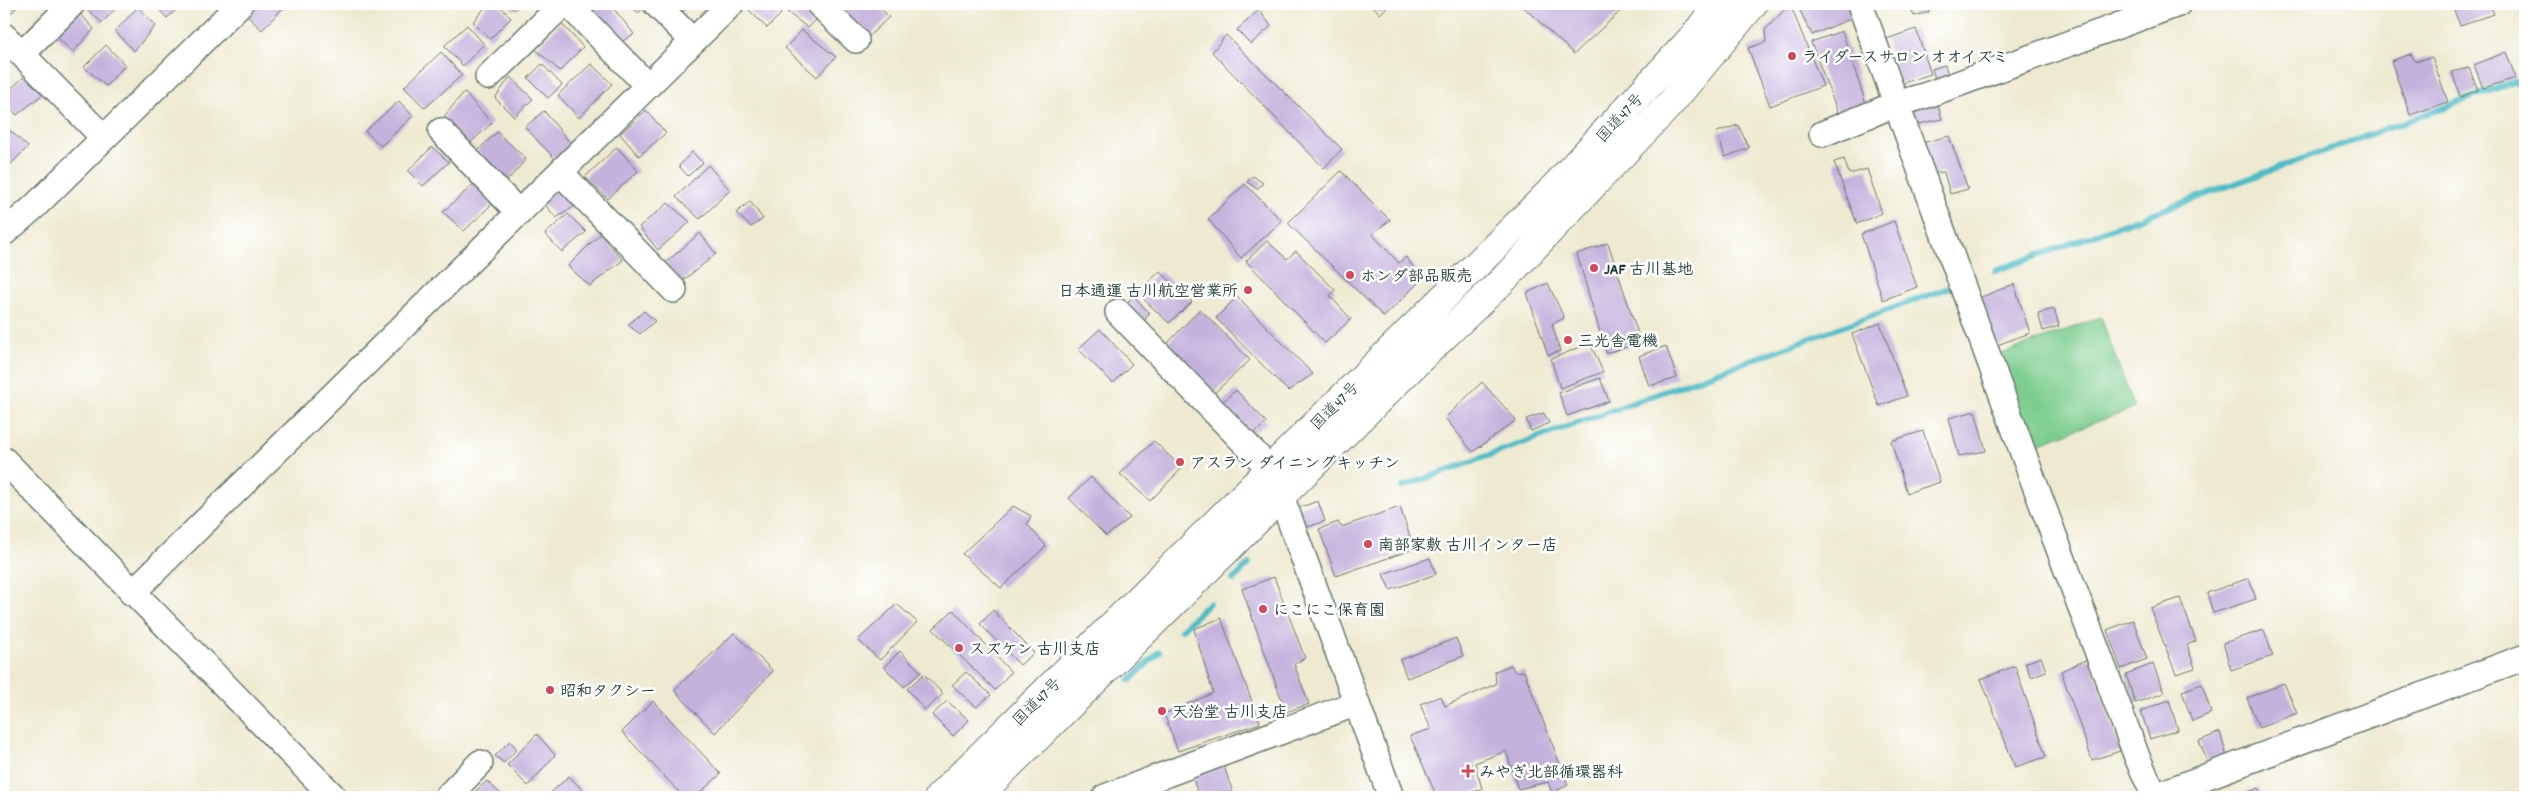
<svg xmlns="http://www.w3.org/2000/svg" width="2529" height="801" font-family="Dekko,'Klee One',sans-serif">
  <rect width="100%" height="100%" fill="#fff"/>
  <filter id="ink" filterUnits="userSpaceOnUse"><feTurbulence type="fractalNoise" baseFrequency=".02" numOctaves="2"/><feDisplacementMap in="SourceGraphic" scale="10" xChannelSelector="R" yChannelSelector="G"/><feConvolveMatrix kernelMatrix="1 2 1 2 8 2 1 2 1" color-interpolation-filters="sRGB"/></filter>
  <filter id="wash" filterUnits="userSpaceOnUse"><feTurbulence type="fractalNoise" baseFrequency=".0096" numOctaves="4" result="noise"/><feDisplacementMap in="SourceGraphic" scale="20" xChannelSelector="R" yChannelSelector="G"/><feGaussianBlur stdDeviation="1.12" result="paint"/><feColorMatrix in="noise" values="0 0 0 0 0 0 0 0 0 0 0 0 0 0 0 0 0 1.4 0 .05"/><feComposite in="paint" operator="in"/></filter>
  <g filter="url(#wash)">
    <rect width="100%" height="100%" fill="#eeead1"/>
    <path fill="#7dcd8e" stroke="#4e8561" d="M2101,317L2134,408L2030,447L1996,356Z"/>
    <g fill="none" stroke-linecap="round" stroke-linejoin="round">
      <path stroke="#4dbbc6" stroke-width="6" d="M1995,271L2525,78
        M1402,487L1951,287
        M1233,580L1249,564
        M1181,630L1209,603
        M1130,680L1159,652"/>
    </g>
    <g id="blocks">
      <path fill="#c4b2dd" d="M4,4H20L11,13Z
        M82,4H120L102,23Z
        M154,4H183L167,18Z
        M251,4H287L262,30L243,12Z
        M488,4H498L511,18L490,39L473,22Z
        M508,4H521L514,10Z
        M602,4H610L634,34L618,44L590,14Z
        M629,4H648L638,13Z
        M671,4H691L679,14Z
        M749,4H773L781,14L767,28L746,7Z
        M796,4H805L818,18L808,28L787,12Z
        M850,4H876L889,17L866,39L839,13Z
        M1371,4H1383L1386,8L1380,14Z
        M1520,4H1628L1574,54Z
        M1790,4L1823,86L1770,106L1748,48L1766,42L1765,30Z
        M1797,4H1847L1852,18L1812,35Z
        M1909,4H1926L1929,12L1914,16Z
        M2451,4H2490L2494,14L2460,25Z
        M138,7L155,26L134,51L115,31Z
        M77,10L94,29L73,52L54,35Z
        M1259,10L1271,26L1251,44L1237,30Z
        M561,23L583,47L560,71L535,49Z
        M467,25L484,44L463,66L444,46Z
        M1916,29L1931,74L1900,84L1886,39Z
        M802,30L836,57L817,77L785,48Z
        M1842,31L1866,104L1838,113L1811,42Z
        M1226,35L1342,149L1324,168L1212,52Z
        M106,45L125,65L106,86L84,67Z
        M4,50L13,60L4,70Z
        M441,52L462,75L425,108L404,87Z
        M2506,52L2516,78L2483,88L2474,65Z
        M2411,54L2415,61L2432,57L2448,102L2410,115L2391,61Z
        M542,64L562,85L548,98L528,78Z
        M591,64L612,84L579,118L558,95Z
        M1945,65L1950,82L1937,85L1932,69Z
        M2469,68L2478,90L2460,97L2452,72Z
        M26,75L43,94L17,115L4,101V95Z
        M510,77L533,99L514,117L495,98Z
        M464,92L492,123L467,146L443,118Z
        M1936,97L1942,119L1914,125L1908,107Z
        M399,101L413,116L381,146L365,131Z
        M646,110L666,133L639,156L620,134Z
        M544,111L571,144L555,159L525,127Z
        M1738,125L1749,148L1725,157L1717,132Z
        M11,131L28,147L4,171V137Z
        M497,132L526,159L507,181L477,151Z
        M1949,136L1968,189L1950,194L1944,172L1931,174L1922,143Z
        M432,147L449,162L423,186L408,171Z
        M617,147L638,171L608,199L585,177Z
        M692,152L703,163L688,176L679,166Z
        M1844,159L1849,174L1867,169L1882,213L1857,224L1834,162Z
        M708,165L730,190L700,219L676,197Z
        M1341,171L1390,220L1372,234L1399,263L1406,257L1422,279L1384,317L1288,223Z
        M1253,176L1263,183L1257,189L1247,182Z
        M476,182L492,204L464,231L443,212Z
        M1245,184L1282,221L1241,258L1208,219Z
        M560,187L575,206L556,218L543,202Z
        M750,201L763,219L751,227L736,213Z
        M668,203L690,222L658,250L639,227Z
        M568,214L586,232L562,252L545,234Z
        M1894,221L1917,287L1883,300L1861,234Z
        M700,233L716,254L681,282L664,264Z
        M600,234L623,260L590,286L568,266Z
        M1267,241L1287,259L1296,251L1335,290L1330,296L1351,319L1325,343L1246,261Z
        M1608,243L1641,343L1606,353L1577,254Z
        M1160,271L1192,302L1169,323L1137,293Z
        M1548,283L1564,318L1552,324L1560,351L1548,355L1527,293Z
        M2014,284L2030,333L1997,345L1979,298Z
        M1133,295L1149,313L1142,325L1124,307Z
        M1237,297L1313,374L1288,391L1216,318Z
        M1200,309L1250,360L1212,395L1164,347Z
        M2054,309L2059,326L2043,331L2038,313Z
        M644,311L655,321L640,334L628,325Z
        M1880,323L1907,396L1879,406L1852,334Z
        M1100,329L1132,364L1113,383L1078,349Z
        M1590,343L1603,372L1560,388L1551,359Z
        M1666,346L1677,378L1649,386L1639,356Z
        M1600,378L1609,401L1567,416L1559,393Z
        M1482,382L1516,420L1473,452L1445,418Z
        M1236,390L1267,423L1250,436L1220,404Z
        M1975,411L1986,451L1959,456L1949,418Z
        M1544,413L1549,423L1531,431L1526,419Z
        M1923,431L1940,482L1907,493L1891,441Z
        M1154,441L1182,468L1150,501L1120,474Z
        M1091,477L1130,518L1106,536L1069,498Z
        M1318,501L1325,521L1305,528L1298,508Z
        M1013,506L1031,516L1027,524L1046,546L1001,588L962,554Z
        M1400,507L1414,549L1336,576L1319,529L1338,522L1341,527Z
        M1430,558L1436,574L1390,590L1383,574Z
        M1274,577L1305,658L1294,664L1309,704L1286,712L1242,589Z
        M2249,578L2256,599L2213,613L2207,593Z
        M2180,598L2196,641L2187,645L2195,668L2176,674L2150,608Z
        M897,604L917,622L880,660L858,640Z
        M953,610L1011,672L995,690L933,629Z
        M993,610L1034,653L1020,665L980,624Z
        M1221,618L1260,723L1178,751L1164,714L1213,693L1194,629Z
        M2133,620L2147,659L2121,669L2107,630Z
        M2264,630L2273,656L2231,670L2223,643Z
        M734,633L773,671L715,733L674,690Z
        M1456,638L1463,656L1407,678L1400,660Z
        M900,651L921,672L904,687L884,667Z
        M2041,657L2046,671L2031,677L2025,663Z
        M2090,658L2120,751L2092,760L2061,671Z
        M2153,664L2164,693L2135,703L2126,674Z
        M1511,665L1515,672L1524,671L1568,785L1552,793L1548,782L1518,789L1506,751L1475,763L1482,789L1459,797H1437L1410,736L1431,729L1420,704L1441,696L1445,706L1496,684L1495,671Z
        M2015,666L2046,757L2015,767L1981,679Z
        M966,672L991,695L976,707L952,685Z
        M924,674L943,694L925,710L907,689Z
        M2284,683L2297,713L2259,728L2247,698Z
        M2202,684L2211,713L2192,721L2182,691Z
        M2169,700L2178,730L2150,739L2141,711Z
        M653,701L721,774L695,797H684L622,732Z
        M947,701L969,720L953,736L932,715Z
        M2220,732L2227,757L2208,763L2199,741Z
        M537,734L555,755L528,786L507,765Z
        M510,741L517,749L504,763L495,756Z
        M1221,757L1233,793L1222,797H1199L1189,767Z
        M569,776L587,795L585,797H546Z
        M487,781L504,797H469Z
        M1152,784L1157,797H1128Z
        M2259,788L2262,797H2233Z"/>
    </g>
  </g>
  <g filter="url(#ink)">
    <use href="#blocks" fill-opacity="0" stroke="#677a6b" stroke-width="1"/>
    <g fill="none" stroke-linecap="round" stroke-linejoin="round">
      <g stroke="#677a6b" stroke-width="28">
        <path id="minor" d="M568,4L648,86
          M656,4L693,41
          M819,4L856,40
          M1860,4L2026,461L2137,757L2155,797
          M4,36L103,137
          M22,54L72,4
          M488,77L563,4
          M441,131L519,213
          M1822,134L1896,104L1927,95L2178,4
          M560,172L674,290
          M4,233L34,207L240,4
          M1118,312L1270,469
          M4,460L334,797
          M1281,496L1391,797
          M132,593L731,4
          M447,797L480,763
          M1105,797L1357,703
          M2152,797L2525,657"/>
      </g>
      <g stroke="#677a6b" stroke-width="30">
        <path id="highway" d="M939,797L1547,195L1694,36L1719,4
          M977,797L1421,358L1502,281L1671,103L1753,4"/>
      </g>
      <use href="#minor" stroke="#fff" stroke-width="25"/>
      <use href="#highway" stroke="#fff" stroke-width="28"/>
    </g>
  </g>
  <g fill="#d1495b" stroke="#fff" stroke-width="2">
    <circle cx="1792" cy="56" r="5"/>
    <circle cx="1594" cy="268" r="5"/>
    <circle cx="1350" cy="275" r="5"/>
    <circle cx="1248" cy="290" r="5"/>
    <circle cx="1568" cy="340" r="5"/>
    <circle cx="1180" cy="462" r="5"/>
    <circle cx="1368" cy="544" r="5"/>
    <circle cx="1263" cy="609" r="5"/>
    <circle cx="959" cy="648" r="5"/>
    <circle cx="550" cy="690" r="5"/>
    <circle cx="1162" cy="711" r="5"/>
    <path d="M1465.5 763.5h5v5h5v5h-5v5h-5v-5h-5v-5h5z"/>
  </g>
  <g text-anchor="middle" stroke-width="5" stroke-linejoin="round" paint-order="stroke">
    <g font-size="16" font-weight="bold" fill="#1f3d34" stroke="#fff" text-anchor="start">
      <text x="1802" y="62">ライダースサロン オオイズミ</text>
      <text x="1604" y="274">JAF 古川基地</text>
      <text x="1360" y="281">ホンダ部品販売</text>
      <text x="1238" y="296" text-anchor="end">日本通運 古川航空営業所</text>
      <text x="1578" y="346">三光舎電機</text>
      <text x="1190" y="468">アスラン ダイニングキッチン</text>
      <text x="1378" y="550">南部家敷 古川インター店</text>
      <text x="1273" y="615">にこにこ保育園</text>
      <text x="969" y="654">スズケン 古川支店</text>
      <text x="560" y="696">昭和タクシー</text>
      <text x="1172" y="717">天治堂 古川支店</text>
      <text x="1479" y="777">みやぎ北部循環器科</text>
    </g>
    <g font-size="16" fill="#1f3d34" stroke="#fff">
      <text transform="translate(1619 117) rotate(-47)" y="6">国道47号</text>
      <text transform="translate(1334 405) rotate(-45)" y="6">国道47号</text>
      <text transform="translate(1036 701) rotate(-45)" y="6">国道47号</text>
    </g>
  </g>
  <rect width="2529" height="801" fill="none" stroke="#fff" stroke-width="20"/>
</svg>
